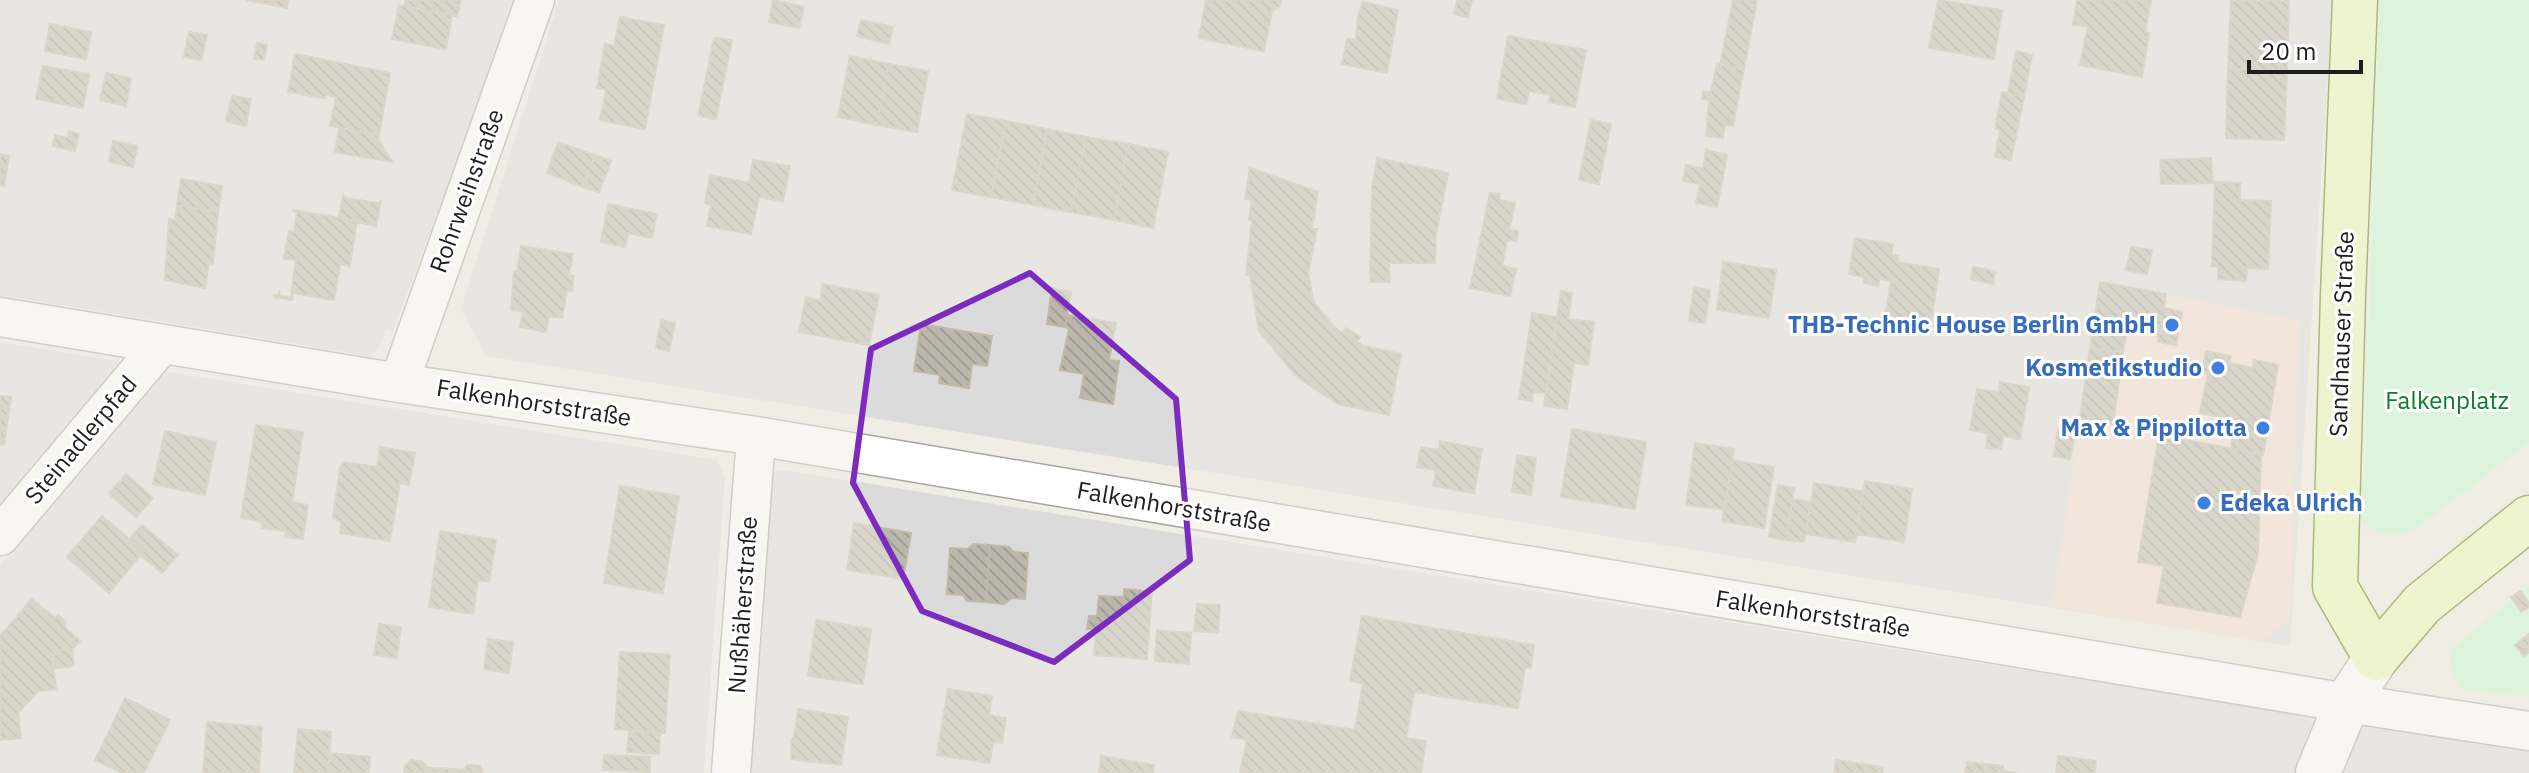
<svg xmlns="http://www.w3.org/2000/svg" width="2529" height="773" font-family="'IBM Plex Sans',sans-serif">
  <defs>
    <pattern id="building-back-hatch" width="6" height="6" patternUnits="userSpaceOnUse" patternTransform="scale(2)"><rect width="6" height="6" fill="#bcb7ad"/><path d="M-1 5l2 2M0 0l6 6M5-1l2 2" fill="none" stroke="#a19d94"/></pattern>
  </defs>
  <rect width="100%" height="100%" fill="#f0eee4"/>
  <path fill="#dcdbdb" d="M0,0H518L393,331L386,330L378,350L369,356L0,295Z
    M559,0H2333L2290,646L486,356L461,309Z
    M0,342L114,360L121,362L124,369L0,514Z
    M168,372L717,460L725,477L704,773H0V564L153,382Z
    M785,470L2289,713L2317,721L2300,773H745L762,484L774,472Z
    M2365,724L2529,744V773H2336L2357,730Z"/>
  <path fill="#f1dad3" d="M2100,282L2300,320L2290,619L2261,642L2052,607Z"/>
  <path fill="#c0fbd1" d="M2379,0H2529V443L2415,529C2385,541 2376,535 2355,513V482L2365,480V438Z
    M2529,586V697L2461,689L2451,670V649Z"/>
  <path fill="url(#building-back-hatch)" stroke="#c2b8a6" stroke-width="2" d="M246,0H288L287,8Z
    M406,0H461L457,16L404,6Z
    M773,0L804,7L799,28L769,22Z
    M1206,0H1281L1280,6L1272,11L1264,51L1199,38Z
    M1457,0H1472L1468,17L1454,14Z
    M1733,0H1757L1744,69L1720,65Z
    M1938,0L2002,10L1994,59L1929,48Z
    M2077,0H2151L2145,32L2149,33L2142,77L2080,65L2088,26L2073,25Z
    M2231,0L2289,1L2287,70L2228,69Z
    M1363,2L1398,10L1387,73L1342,64L1347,39L1356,40L1358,15Z
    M399,5L452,15L446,49L392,39Z
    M620,17L664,25L645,129L600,120L606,90L597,88L605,44L614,46Z
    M861,20L893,27L889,44L857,36Z
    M50,24L91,32L86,59L45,51Z
    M189,32L207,35L201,60L184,57Z
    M1508,36L1586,50L1575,107L1549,102L1551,95L1529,91L1526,104L1497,99Z
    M714,38L732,40L716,119L698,116Z
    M257,43L267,45L264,60L254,59Z
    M2016,51L2032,55L2024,97L2008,93Z
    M295,54L390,73L379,135L330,126L336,97L325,94V98L288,92Z
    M850,56L889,64L877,125L838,117Z
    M1717,63L1744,69L1733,126L1725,124L1723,138L1706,136L1709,100L1702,99L1703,91L1711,92Z
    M889,64L928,71L917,132L877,125Z
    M43,66L89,74L83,108L36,99Z
    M2228,69L2287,70L2284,140L2226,138Z
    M106,73L131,78L126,106L100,100Z
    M2002,92L2024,97L2011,160L1995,157L2000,130L1995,128Z
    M232,96L251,99L246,126L226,121Z
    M967,114L1006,121L991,197L952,190Z
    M1591,120L1611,124L1599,184L1579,180Z
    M1006,121L1047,129L1033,205L991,197Z
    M339,128L379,135L378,139L392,162L335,152Z
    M1047,129L1086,137L1071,212L1033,205Z
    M69,131L79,134L75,151L53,146L55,135L68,138Z
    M1086,137L1128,144L1114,220L1071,212Z
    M113,141L137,146L133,167L109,162Z
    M558,142L595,155L583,187L547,173Z
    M1128,144L1168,152L1153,228L1114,220Z
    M1706,150L1727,155L1717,207L1696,203L1700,184L1683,181L1686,165L1703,169Z
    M0,154L9,156L4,186L0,185Z
    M595,155L611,161L599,192L583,187Z
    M1377,158L1448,173L1436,234L1435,263H1389L1390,282H1370L1372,187Z
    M2211,158L2213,183L2161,184L2160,160Z
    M753,160L790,166L783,201L759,197L751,234L707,226L711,205L705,203L710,175L749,183Z
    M1250,168L1318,192L1312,229H1317L1308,273L1314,303L1335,328L1342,333L1346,328L1360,337L1357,342L1364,346L1401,354L1389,415L1338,404L1297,377L1259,331L1250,275H1246L1252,220H1249L1252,200L1245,199Z
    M181,179L222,186L218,212L177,205Z
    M2215,182L2240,183V200L2271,201L2268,269L2247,268L2246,281L2218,279V267L2212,266Z
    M1490,193L1500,194L1499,200L1515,203L1509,230L1518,231L1516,241L1507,240L1502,266L1516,269L1510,296L1470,288Z
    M343,195L345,198L378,203L381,201L376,226L339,218Z
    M608,204L657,214L652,238L628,233L625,247L601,242Z
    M177,205L218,212L213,264L209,263L205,288L165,280L169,219L175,220Z
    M292,210L357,221L350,266L340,264L334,300L293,293L292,300L274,297V295L278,296L279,291L280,296L291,297L296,260L284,259L289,231L294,232L297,213Z
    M1855,238L1893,244L1891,255L1898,256L1897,262L1939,269L1930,331L1884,323L1891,281L1880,279L1878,286L1864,283V277L1849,274Z
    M521,246L573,254L569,275L574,276L572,291L567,290L562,318L549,316L546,332L520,327L523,312L511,310L514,271H517Z
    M2131,247L2152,250L2147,274L2126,270Z
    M1723,262L1776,270L1769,318L1717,310Z
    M1973,267L1995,271L1993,284L1971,279Z
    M2100,282L2166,294L2164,308L2182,312L2176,345L2158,342L2159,336L2127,330L2123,352L2090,348Z
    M823,284L879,295L869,345L799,332L806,297L820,301Z
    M1694,287L1710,290L1705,323L1689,321Z
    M1052,288L1071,292L1065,327L1047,324Z
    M1561,291L1572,293L1568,319L1594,322L1588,365L1574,363L1567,409L1544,406Z
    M1532,313L1557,317L1546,393L1533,392L1532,401L1519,399Z
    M1067,315L1116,323L1109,360L1119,361L1113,404L1080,398L1084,374L1060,370L1069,329L1065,327Z
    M661,320L675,323L669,351L656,348Z
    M921,324L992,336L987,366L972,364L969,388L939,383L940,375L914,371Z
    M2090,348L2123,352L2113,424L2080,418Z
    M2206,351L2231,356L2229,363L2253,368L2254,360L2278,365L2263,455L2231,448L2236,420L2200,413L2208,373L2202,372Z
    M2000,382L2029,387L2020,439L2003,436L2001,449L1986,448L1988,433L1970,430L1977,389L1999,392Z
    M0,396L11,397L4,445L0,444Z
    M256,425L303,432L292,502L308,505L303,539L285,537L286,531L262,528L263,522L241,518Z
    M1572,429L1646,442L1635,509L1561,497Z
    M2058,429L2075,432L2070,459L2054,456Z
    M165,431L216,442L205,495L153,484Z
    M2159,435L2261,454L2258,553L2240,617L2157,603L2164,566L2138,562Z
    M1440,441L1482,449L1474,493L1433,486L1436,470L1417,467L1421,447L1439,450Z
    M1695,443L1734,449L1725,510L1686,505Z
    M380,447L415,453L409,485L400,483L390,541L340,533L341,522L333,518L340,467L344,462L377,467Z
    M1517,455L1536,458L1531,495L1512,492Z
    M1732,460L1774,467L1764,528L1722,521Z
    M126,474L153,498L136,517L109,494Z
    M1865,481L1912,489L1904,542L1856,534Z
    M1814,483L1863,491L1855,542L1806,534Z
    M1778,485L1794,488L1786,540L1769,537Z
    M620,486L679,496L663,593L604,583Z
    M1792,499L1811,502L1804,542L1786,540Z
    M102,516L144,551L109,593L67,557Z
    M854,523L911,533L903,579L847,570Z
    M142,525L178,555L162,573L140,555L144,551L129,539Z
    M440,531L496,540L489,582L478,580L473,614L429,607Z
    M973,544L990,545L986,602L967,601L963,595L947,594L950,548L968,549Z
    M990,545L1009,547L1014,552L1028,553L1025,599L1012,598L1004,604L986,602Z
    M1124,589L1152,592L1147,659L1094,655L1096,629H1087L1089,616H1097L1099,596L1124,597Z
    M2521,591L2529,603V607L2521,612L2511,597Z
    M32,599L55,618L58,615L66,623L64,626L76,637L63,650H58L52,656L56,689L38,691L18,713L21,738L0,740V636Z
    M1197,604L1220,605L1218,633L1194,631Z
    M1362,616L1534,645L1531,668H1525L1518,708L1414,692L1406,738L1426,741L1421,773H1240L1247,740L1232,737L1238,711L1355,730L1363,683L1350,681Z
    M816,620L871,629L863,684L808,676Z
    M379,624L401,627L397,658L374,655Z
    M1157,630L1191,633L1189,664L1155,661Z
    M2529,634V652L2524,656L2515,645Z
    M76,637L80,641L72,649L74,664L70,667L54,668L52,656L58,650H63Z
    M488,639L513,642L509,673L484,669Z
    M620,652L670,655L665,733L615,729Z
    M948,689L992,696L989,715L1006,718L1002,743L993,742L990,763L937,755Z
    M125,698L170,720L144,773H122L95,760Z
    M798,709L848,717L841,765L791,759V740L794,738Z
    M207,722L262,727L259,773H203Z
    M298,729L331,732L328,773H294Z
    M629,731L660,733L659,754L627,752Z
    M330,753L370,757L369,773H328Z
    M604,755L650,757V772L603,770Z
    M1101,756L1154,765L1153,773H1099Z
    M2058,756L2096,761L2095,773H2056Z
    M411,760L423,762L428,768H444V773H404L405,766Z
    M1836,760L1883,767L1882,773H1834Z
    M1967,762L2003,766V771L2017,773H1965Z
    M467,765L480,766L483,773H444V768L463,770Z"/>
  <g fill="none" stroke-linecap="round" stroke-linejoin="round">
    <g stroke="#a5a5a5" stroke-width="41">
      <path id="minor" d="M0,317L399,383L756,436L2347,703L2529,731
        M399,383L535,0
        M0,536L162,344
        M731,773L756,436"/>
    </g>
    <g stroke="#a5a5a5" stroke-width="47">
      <path id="tertiary" d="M2318,773L2347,703L2376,658"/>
    </g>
    <g stroke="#537902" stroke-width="47">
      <path id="secondary" d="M2355,0L2343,295L2335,587L2376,658L2422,604L2529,518"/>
    </g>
    <use href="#minor" stroke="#fff" stroke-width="38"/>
    <use href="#tertiary" stroke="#fff" stroke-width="44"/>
    <use href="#secondary" stroke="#e9fbb6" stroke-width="44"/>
  </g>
  <path d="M0 0H2529V773H0ZM1030,273L1176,399L1190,560L1054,662L922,611L853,483L871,349Z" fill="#f0eee4" fill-opacity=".55" fill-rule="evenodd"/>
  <path fill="none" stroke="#7b2cbf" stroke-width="6" stroke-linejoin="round" d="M1030,273L1176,399L1190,560L1054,662L922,611L853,483L871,349Z"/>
  <g fill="#3f7fe0" stroke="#fff" stroke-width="3">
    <circle cx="2172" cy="325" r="8"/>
    <circle cx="2218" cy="368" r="8"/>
    <circle cx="2263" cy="428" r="8"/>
    <circle cx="2204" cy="503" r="8"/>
  </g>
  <g text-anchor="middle" stroke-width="6" stroke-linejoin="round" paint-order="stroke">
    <g font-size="24" fill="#1e1e1e" stroke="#fff">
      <text transform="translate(467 191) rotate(-70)" y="8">Rohrweihstraße</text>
      <text transform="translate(2342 334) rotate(-88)" y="8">Sandhauser Straße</text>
      <text transform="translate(534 403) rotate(9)" y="8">Falkenhorststraße</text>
      <text transform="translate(81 440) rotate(-50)" y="8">Steinadlerpfad</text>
      <text transform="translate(1174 507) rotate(10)" y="8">Falkenhorststraße</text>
      <text transform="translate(743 605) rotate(-86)" y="8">Nußhäherstraße</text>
      <text transform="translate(1813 614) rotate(9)" y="8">Falkenhorststraße</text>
    </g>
    <g font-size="24" font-weight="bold" fill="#366cbe" stroke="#fff" text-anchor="end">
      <text x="2156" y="333">THB-Technic House Berlin GmbH</text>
      <text x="2202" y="376">Kosmetikstudio</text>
      <text x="2247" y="436">Max &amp; Pippilotta</text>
      <text x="2220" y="511" text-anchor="start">Edeka Ulrich</text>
    </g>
    <g font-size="24" fill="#08802b" stroke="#fff">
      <text x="2447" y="409">Falkenplatz</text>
    </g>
  </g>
  <path d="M2249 60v12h112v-12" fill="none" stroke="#1e1e1e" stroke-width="4"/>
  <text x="2261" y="60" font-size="24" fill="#1e1e1e" stroke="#ffffff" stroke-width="6" paint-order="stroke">20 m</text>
</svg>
